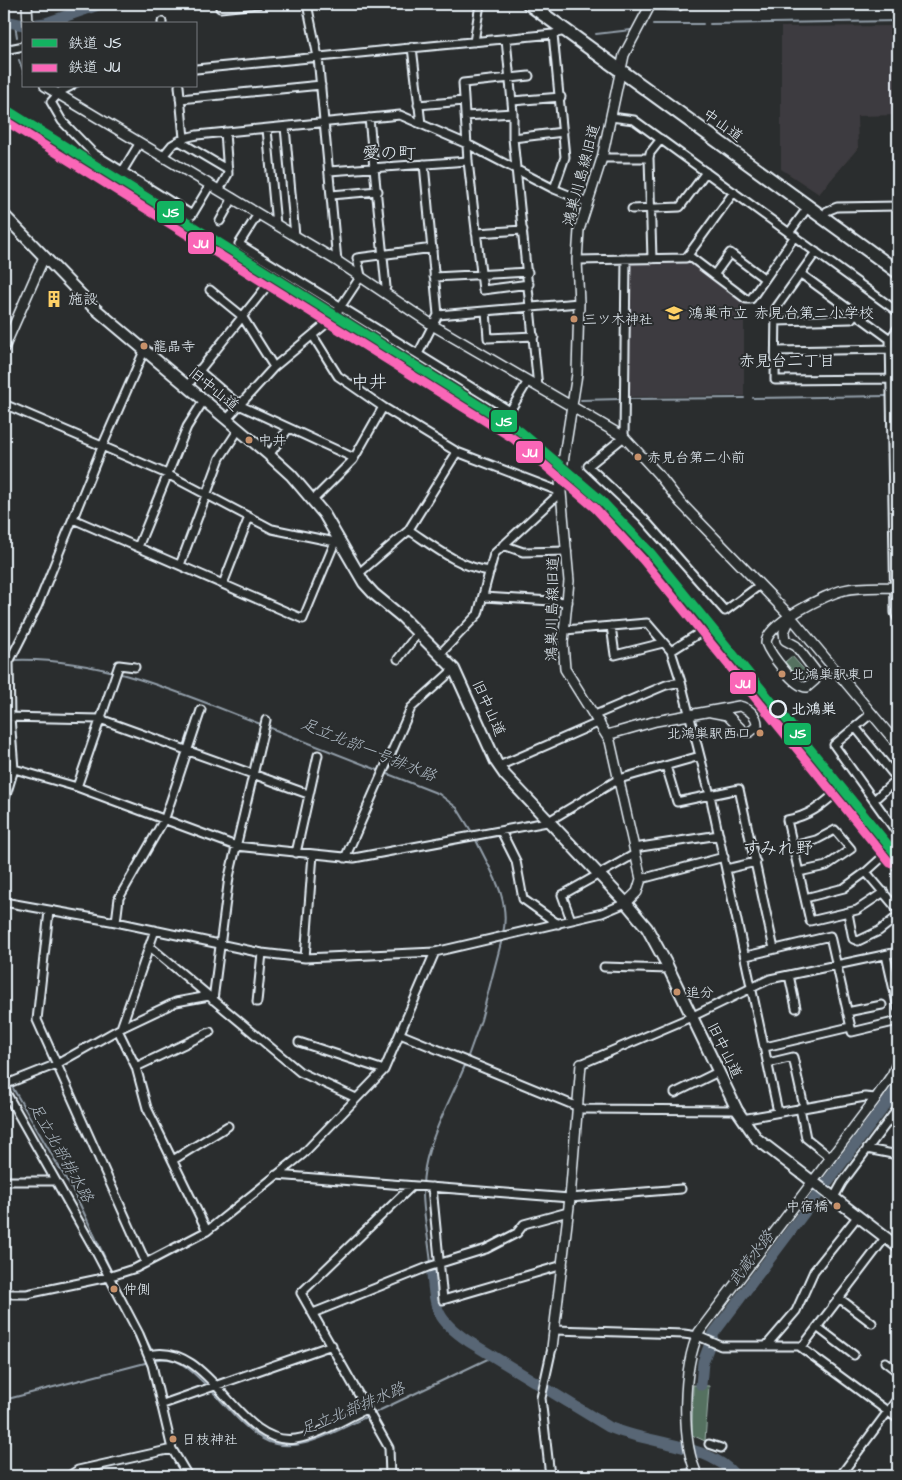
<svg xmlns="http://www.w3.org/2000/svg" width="902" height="1480" font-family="'Architects Daughter','Klee One',sans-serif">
  <rect width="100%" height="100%" fill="#2a2d2e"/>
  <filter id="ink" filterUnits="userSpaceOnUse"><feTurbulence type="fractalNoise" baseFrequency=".02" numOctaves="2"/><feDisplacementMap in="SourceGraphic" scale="10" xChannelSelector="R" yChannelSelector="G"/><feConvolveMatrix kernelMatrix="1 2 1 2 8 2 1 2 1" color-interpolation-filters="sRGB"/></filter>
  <g filter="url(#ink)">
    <path fill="#3e3b3f" d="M897,26L898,115L857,116L858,148L819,194L781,169V27Z
      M631,261H688L744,301V396L627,397L628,263Z"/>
    <path fill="#557160" stroke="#9eb1ac" d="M792,656L808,674L807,680L801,681L785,662Z
      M693,1385L709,1386L705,1441L692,1435Z"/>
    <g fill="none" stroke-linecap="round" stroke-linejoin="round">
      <path stroke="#929ea9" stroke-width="2" d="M653,24H703
        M710,24L898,21
        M15,25L17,37
        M596,34L631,30
        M513,41L549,38
        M19,60L24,73
        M73,89L79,86
        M895,396H898
        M753,398L888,396
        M629,399L744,398
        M581,400L621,399
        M14,660C101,657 183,694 263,725
        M268,727L439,794L457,808L473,834
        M475,838C490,870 511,898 503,934
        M467,1059L481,1020L502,939
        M4,1073L76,1196L112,1273
        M431,1263C428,1232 419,1198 425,1167C431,1133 453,1095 466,1063
        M432,1267V1274
        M114,1277L152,1351
        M154,1360C177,1354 191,1370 207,1386
        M210,1389C226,1405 243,1428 263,1439C296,1458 338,1429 368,1416
        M4,1400L149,1362
        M372,1414L494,1356"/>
      <path stroke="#586674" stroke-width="11" d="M4,21L24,25
        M37,24L46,23L101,4
        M432,1274C435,1310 437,1320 468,1341L609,1427C648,1444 708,1443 736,1476
        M701,1385L703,1362L714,1333L898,1088"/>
      <g stroke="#e8f1f8" stroke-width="11">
        <path id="minor" d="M307,4L318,57L337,261
          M650,5L679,6L682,4
          M220,8L258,4
          M162,22V24
          M553,34L565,157L554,189
          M506,39L513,113V138L538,387
          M474,42L480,4
          M412,47L421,124
          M4,50L24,46
          M196,69L553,34L565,31
          M71,86L61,91L51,102L62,121L93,153L192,215L210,185
          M180,99L321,85
          M512,101L561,97
          M418,105L464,101
          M465,116L513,113
          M611,117L634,120L898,312
          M369,118L386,287L384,292
          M285,127L295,236
          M267,129L276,225
          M184,138L197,135L400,115L467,144L554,189L586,202
          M513,138L563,132
          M179,141L228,170
          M163,156L172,145L184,138L179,86
          M602,158H649
          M329,171L468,161
          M122,172L139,144
          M219,190L228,174L225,132
          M331,195L378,191
          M632,209L680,207L706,172
          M827,211L837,207L898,206
          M258,214L239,244L510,411L528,381
          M220,221L233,198
          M476,233L523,230
          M789,233L808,207
          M816,252L776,308L775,380L891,379
          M689,256L746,299H751L795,236
          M626,259L624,437L588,466L643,518L725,611L760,585
          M652,259L649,158L650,153L661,139
          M577,260L686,258L734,192
          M801,274L890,339
          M714,275L730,253L765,279
          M434,277L528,272
          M529,284L483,290L468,161L463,83L529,76
          M210,290L242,316L274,367
          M486,311L488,338L534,336
          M438,315L579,303
          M776,321L851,319L855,314
          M898,328L890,339L895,613L898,619
          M313,336L338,376L383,407L457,452L561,492
          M776,351L891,349
          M418,354L438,315L424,164
          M198,370L239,405L354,458
          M187,386L270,282
          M4,404L167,474L272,529L335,542L338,540
          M227,419L274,367L333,318L361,276L357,258L433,248
          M269,455L289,428
          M313,500L353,460L383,407
          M73,519L303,619L335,542
          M409,530C433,546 460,568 490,571
          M503,545L523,552L567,551
          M138,547L187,427L204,400
          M180,565L220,458L239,429
          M358,574L408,531L457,452
          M223,584L249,517
          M484,597L568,602
          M611,626L615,655L663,643
          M565,630L647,623L671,651L681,682L710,795L778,1112
          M671,651L704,630L898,868
          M440,654L478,614L494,554L561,492
          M398,659L418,633
          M872,713L834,745L898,834
          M595,715L666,685L681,682
          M4,717L100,719L308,794
          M855,727L898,780
          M4,766L77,787L236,846L354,858L547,822L619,779L700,756
          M499,766L600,722
          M666,766L677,802L739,789L774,949
          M77,787L119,665L135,667
          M837,792C821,806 809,816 787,820L810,921L857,910L884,892
          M874,800L897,779
          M4,802L14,769L10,717L9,662L37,607L102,447L144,351
          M501,831L516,861L523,899L558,924
          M793,846L816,840L835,830L851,849L826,866L799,872
          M634,848L719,835
          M296,853L318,755
          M345,858L411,708L454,669
          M726,869L756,862
          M866,872L898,910
          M641,879L724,857
          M805,898L844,888L866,872L887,853
          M4,902L116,922L262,953L305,958L435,952L602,913L626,903
          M49,911L37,1020L146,1263
          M848,913L853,939L858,941L879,931L898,916
          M571,920L562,895L635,854
          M116,922L119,898L165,818L201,710
          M149,946L300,1072L356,1098
          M886,955L898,1008
          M746,956L830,936L852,1032L898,1021
          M305,958L313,854
          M604,967L669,969
          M789,975L796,1008
          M213,1000L229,877L266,720
          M257,1002L262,953
          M847,1012L882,1005
          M121,1028L176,1002L209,996
          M118,1030L136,1067L147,1108L207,1231
          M400,1034L583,1109L737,1110
          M299,1042L384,1070
          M765,1047L850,1027
          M768,1063L793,1057L804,1107
          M581,1064L689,1018L770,979L898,952
          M136,1067L210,1032
          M896,1078L898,1079
          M4,1085L57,1064L121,1028L155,930
          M4,1089L96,1252L139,1334L152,1365L172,1449L188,1476
          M675,1093L718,1072
          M800,1108L806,1138L831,1158
          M742,1119L865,1097L876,1098
          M867,1149L898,1155
          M173,1160L228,1126
          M276,1175L570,1198L681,1189
          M4,1181H55
          M432,1187L443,1300L563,1265
          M833,1199L842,1183L898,1108
          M4,1294H27L108,1277L136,1268L207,1231L303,1154L384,1070L435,952
          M839,1298L872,1323
          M313,1313L428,1267L486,1249L517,1233L524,1224L568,1212
          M817,1327L854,1355
          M555,1330L684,1334L698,1336L721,1346H799L898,1419
          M766,1346L796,1311L814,1271L857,1217
          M802,1347L885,1238
          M148,1355C213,1339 236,1448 296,1439C320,1435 344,1419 366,1409
          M885,1362L898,1372
          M163,1404L332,1345
          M709,1444L721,1448
          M69,1476L78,1470L172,1449
          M390,1476L389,1448L301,1293L412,1186
          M550,1476L541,1398L552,1348
          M670,1476L696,1473
          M840,1476L898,1398"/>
      </g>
      <g stroke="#e8f1f8" stroke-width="12">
        <path id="tertiary" d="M27,4L28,24
          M45,86L337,261L434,326L624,437L658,474L680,502L791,617L898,745
          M4,348L44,257
          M791,617L784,632L785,640L796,646L816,672L815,680L807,687C796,689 770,654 766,643C766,624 826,594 844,590C861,586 880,588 898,587
          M607,735L656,721L739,706C748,708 758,716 757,726L750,732H744L727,715L711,712
          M626,903L637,892L641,879L610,741L565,669L563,643L569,581L560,481L577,374L579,303L577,260L579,230L602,158L624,55L651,4
          M552,1348L570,1198L581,1064
          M698,1476C680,1442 683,1366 699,1332L876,1098L892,1075L898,1061"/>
      </g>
      <g stroke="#e8f1f8" stroke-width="14">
        <path id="secondary" d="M4,215L92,306L269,455L291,475L324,514L364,583L374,594L402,617L454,669L496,762L505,775L626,903L647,928L666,963L737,1110L757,1139L898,1247"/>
      </g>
      <g stroke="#e8f1f8" stroke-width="16">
        <path id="trunk" d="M529,4L898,272"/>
      </g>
      <use href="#minor" stroke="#2a2d2e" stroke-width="7"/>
      <use href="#tertiary" stroke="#2a2d2e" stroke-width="9"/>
      <use href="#secondary" stroke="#2a2d2e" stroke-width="10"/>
      <use href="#trunk" stroke="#2a2d2e" stroke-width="12"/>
      <g stroke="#2a2d2e" stroke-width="12">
        <path id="rail-1" d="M4,108L520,431L602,501L651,553L898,857"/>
      </g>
      <g stroke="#2a2d2e" stroke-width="12">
        <path id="rail-2" d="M4,120L514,439L595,508L643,560L890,863"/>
      </g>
      <use href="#rail-1" stroke="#13b361" stroke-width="9"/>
      <use href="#rail-2" stroke="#fa66b7" stroke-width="9"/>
    </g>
  </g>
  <defs>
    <g id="building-bare" transform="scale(1.35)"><path d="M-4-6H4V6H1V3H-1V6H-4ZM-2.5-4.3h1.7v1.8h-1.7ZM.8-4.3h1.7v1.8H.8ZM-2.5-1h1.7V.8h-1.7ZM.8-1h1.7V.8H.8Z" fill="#ffd166" stroke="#2a2d2e" stroke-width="2.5" paint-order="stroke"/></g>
    <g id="school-bare" transform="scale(1.35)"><path d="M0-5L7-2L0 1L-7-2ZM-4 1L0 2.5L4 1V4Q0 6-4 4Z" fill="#ffd166" stroke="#2a2d2e" stroke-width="2.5" paint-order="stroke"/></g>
  </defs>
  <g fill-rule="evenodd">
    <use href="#building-bare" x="54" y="299"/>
    <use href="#school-bare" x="674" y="313"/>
  </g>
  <g fill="#c7916a" stroke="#2a2d2e" stroke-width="2">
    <circle cx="574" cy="319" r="4.5"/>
    <circle cx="144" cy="346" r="4.5"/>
    <circle cx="249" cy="440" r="4.5"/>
    <circle cx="638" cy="457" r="4.5"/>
    <circle cx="782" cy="674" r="4.5"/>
    <circle cx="760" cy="733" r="4.5"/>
    <circle cx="677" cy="992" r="4.5"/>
    <circle cx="837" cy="1206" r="4.5"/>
    <circle cx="114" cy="1289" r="4.5"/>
    <circle cx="173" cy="1439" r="4.5"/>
  </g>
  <circle fill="#2a2d2e" stroke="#e8f1f8" stroke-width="2.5" cx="778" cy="709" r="8"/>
  <g text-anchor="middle" stroke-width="4" stroke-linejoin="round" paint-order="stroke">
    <g font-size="14" fill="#e8f1f8" stroke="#2a2d2e" text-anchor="start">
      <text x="583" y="324">三ツ木神社</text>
      <text x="153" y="351">龍晶寺</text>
      <text x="258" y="445">中井</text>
      <text x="647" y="462">赤見台第二小前</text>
      <text x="791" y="679">北鴻巣駅東口</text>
      <text x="751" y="738" text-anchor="end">北鴻巣駅西口</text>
      <text x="686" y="997">追分</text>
      <text x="828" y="1211" text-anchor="end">中宿橋</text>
      <text x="123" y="1294">仲側</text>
      <text x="182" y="1444">日枝神社</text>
    </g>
    <g font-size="15" fill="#e8f1f8" stroke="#2a2d2e">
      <text transform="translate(723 125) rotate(36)" y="5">中山道</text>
      <text transform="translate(581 175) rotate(-75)" y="5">鴻巣川島線旧道</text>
      <text transform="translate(214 389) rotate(39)" y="5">旧中山道</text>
      <text transform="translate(552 609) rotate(-89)" y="5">鴻巣川島線旧道</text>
      <text transform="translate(489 708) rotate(66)" y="5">旧中山道</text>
      <text transform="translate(725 1050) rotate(64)" y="5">旧中山道</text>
    </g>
    <g font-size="15" fill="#e8f1f8" stroke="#2a2d2e" text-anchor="start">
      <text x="68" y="304">施設</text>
      <text x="688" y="318">鴻巣市立 赤見台第二小学校</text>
    </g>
    <g font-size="15" font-weight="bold" fill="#e8f1f8" stroke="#2a2d2e" text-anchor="start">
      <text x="791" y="714">北鴻巣</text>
    </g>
    <g font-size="16" fill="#e8f1f8" stroke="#2a2d2e">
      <text x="787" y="366">赤見台二丁目</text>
    </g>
    <g font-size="16" font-style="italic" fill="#aeb9c3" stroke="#2a2d2e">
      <text transform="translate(369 749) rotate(22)" y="6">足立北部一号排水路</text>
      <text transform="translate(62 1152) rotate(60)" y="6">足立北部排水路</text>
      <text transform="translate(750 1258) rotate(-53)" y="6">武蔵水路</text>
      <text transform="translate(352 1408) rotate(-23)" y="6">足立北部排水路</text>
    </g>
    <g font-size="18" fill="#e8f1f8" stroke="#2a2d2e">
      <text x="389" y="159">愛の町</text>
      <text x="369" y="388">中井</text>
      <text x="778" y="854">すみれ野</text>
    </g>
  </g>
  <g stroke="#2a2d2e" stroke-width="2">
    <rect x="156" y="200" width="29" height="24" rx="5" fill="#13b361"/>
    <rect x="187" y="231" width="28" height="24" rx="5" fill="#fa66b7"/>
    <rect x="490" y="409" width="28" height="24" rx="5" fill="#13b361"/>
    <rect x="515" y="440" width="29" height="24" rx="5" fill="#fa66b7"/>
    <rect x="729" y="671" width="28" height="24" rx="5" fill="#fa66b7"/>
    <rect x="783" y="722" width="29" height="24" rx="5" fill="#13b361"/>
  </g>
  <g font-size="14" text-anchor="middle" font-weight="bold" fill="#fff">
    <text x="171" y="217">JS</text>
    <text x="201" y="248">JU</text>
    <text x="504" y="426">JS</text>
    <text x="530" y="457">JU</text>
    <text x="743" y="688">JU</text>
    <text x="798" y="738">JS</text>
  </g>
  <rect width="902" height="1480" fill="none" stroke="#2a2d2e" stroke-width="20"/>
  <rect x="10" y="10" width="882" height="1460" fill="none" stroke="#e8f1f8" stroke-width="2" filter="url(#ink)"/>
  <rect x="22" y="22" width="175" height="65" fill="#2a2d2e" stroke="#767b7f"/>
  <rect x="32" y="39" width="25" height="8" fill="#13b361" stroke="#767b7f"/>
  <text x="68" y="48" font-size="15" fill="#e8f1f8">鉄道 JS</text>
  <rect x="32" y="64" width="25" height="8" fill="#fa66b7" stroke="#767b7f"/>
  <text x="68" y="72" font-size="15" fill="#e8f1f8">鉄道 JU</text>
</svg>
